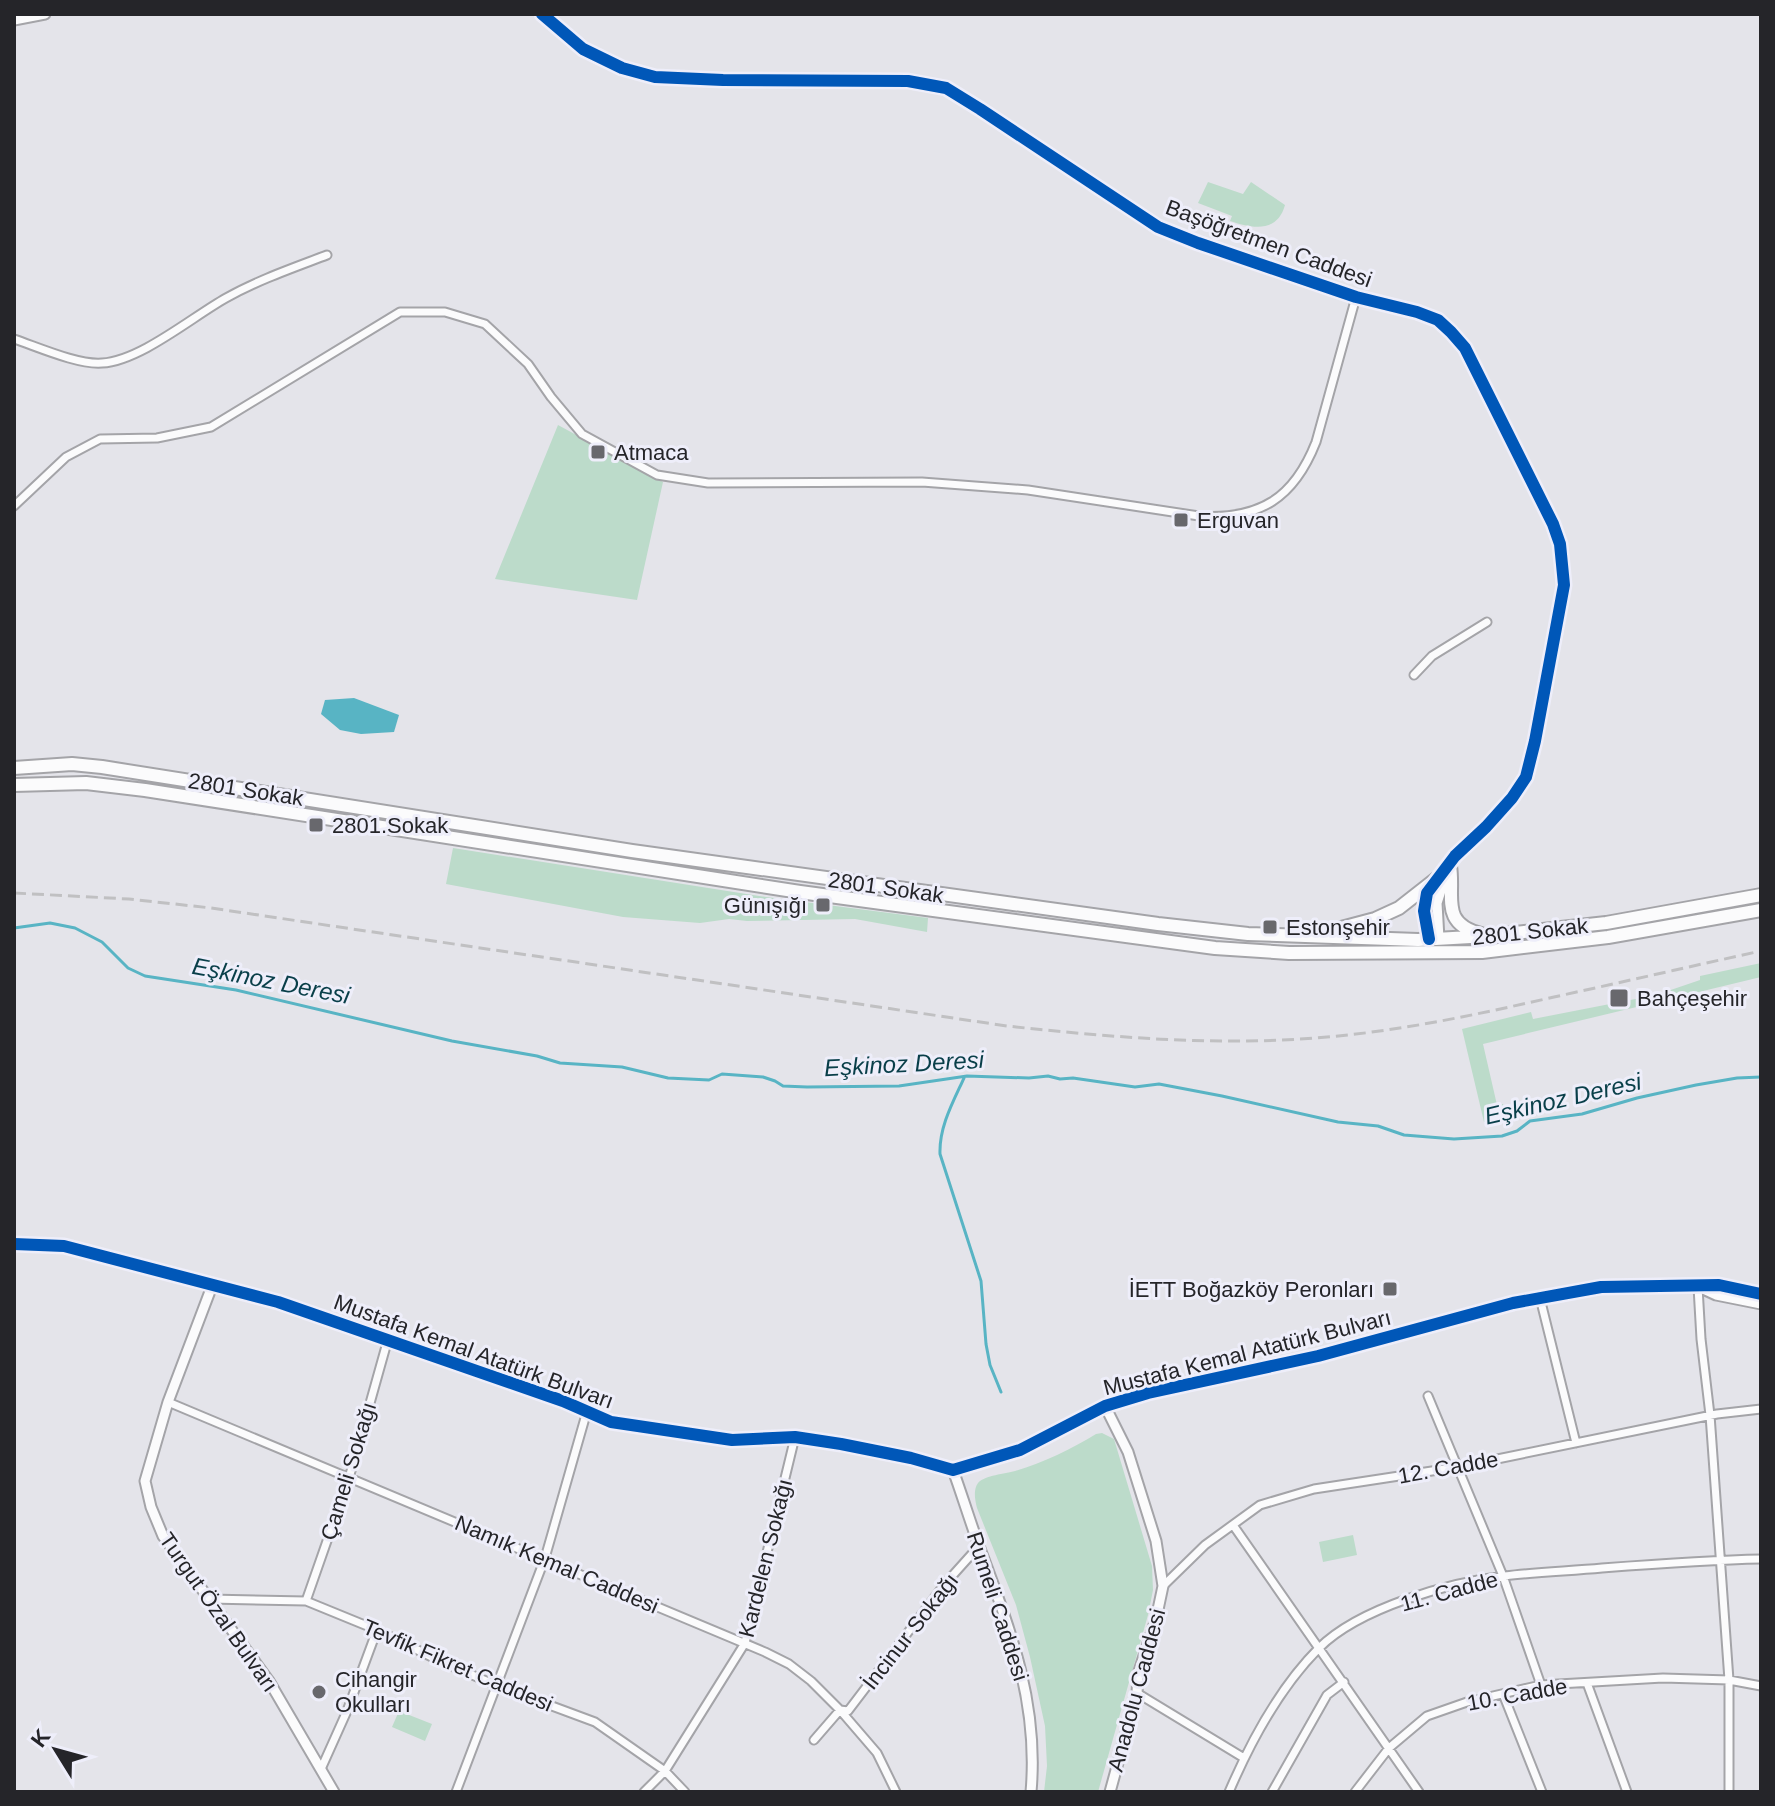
<svg xmlns="http://www.w3.org/2000/svg" width="1775" height="1806" font-family="Arial,sans-serif">
  <rect width="100%" height="100%" fill="#e4e4ea"/>
  <path fill="#bcdbca" d="M1208,182L1243,194L1251,182L1285,205C1277,234 1251,228 1230,221L1232,216L1198,203Z
    M558,425L663,482L637,600L495,579Z
    M453,848L766,897L928,918L927,932L855,919L747,921L729,919L700,923L623,917L446,884Z
    M1761,963V977L1483,1044L1497,1105L1503,1104L1505,1112L1517,1110L1518,1114L1484,1122L1462,1029L1531,1012L1533,1019L1656,995L1700,980V976Z
    M1102,1433L1114,1439L1152,1566L1153,1590L1148,1615L1098,1792H1044L1047,1766L1045,1726L1030,1657L1016,1605L977,1508C975,1500 973,1490 978,1483C985,1475 1005,1474 1015,1471C1042,1463 1072,1449 1096,1434Z
    M1353,1535L1357,1555L1323,1562L1319,1542Z
    M399,1711L432,1724L425,1741L392,1727Z"/>
  <path fill="#58b4c4" d="M354,698L399,715L394,732L361,734L340,730L321,714L325,700Z"/>
  <g fill="none" stroke-linecap="round" stroke-linejoin="round">
    <path stroke="#58b4c4" stroke-width="3" d="M14,928L50,923L75,928L102,942L128,968L145,976L236,990L452,1041L537,1056L560,1063L622,1067L668,1078L709,1080L722,1074L763,1077L775,1081L783,1086L807,1087L899,1086L967,1076L1029,1078L1048,1076L1060,1079L1073,1078L1135,1087L1159,1084L1222,1096L1338,1122L1378,1126L1404,1135L1454,1139L1502,1136L1517,1131L1530,1121L1582,1114L1637,1098L1696,1085L1737,1078L1761,1077
      M964,1078C953,1102 939,1127 940,1154L981,1281L986,1344L990,1365L1001,1392"/>
    <g stroke="#a4a4a8" stroke-width="11">
      <path id="minor" d="M14,339C38,347 78,365 102,363C140,361 192,317 226,298C258,280 293,268 327,255
        M14,506L66,457L100,439L157,438L211,427L400,312H445L485,324L528,364L551,397L582,434L657,475L708,483L922,482L1028,490L1199,516C1260,520 1294,498 1316,442L1356,297
        M1414,675L1432,656L1487,622
        M14,1244L64,1246L212,1286
        M1698,1287L1701,1339L1710,1415L1729,1680V1792
        M1540,1298L1576,1443
        M1428,1396L1503,1576L1541,1685
        M168,1402L765,1652L789,1664L811,1681L840,1710L877,1753L896,1792
        M1233,1525L1419,1792
        M1163,1586L1205,1545L1260,1505L1314,1489L1458,1467L1717,1414L1761,1409
        M209,1599L306,1601L377,1630L444,1663L498,1686L595,1722L665,1771L685,1792
        M306,1601L349,1478L388,1339
        M1587,1683L1627,1792
        M1137,1693L1244,1758
        M1503,1694L1542,1792
        M814,1740L840,1710L848,1711L944,1585L979,1546
        M321,1769L347,1711L377,1630
        M456,1792L545,1558L587,1411
        M644,1792L665,1771L745,1643L795,1437
        M1229,1792C1250,1743 1281,1686 1319,1648C1359,1608 1450,1582 1505,1576C1537,1572 1570,1571 1602,1568C1655,1564 1708,1560 1761,1559
        M1272,1792L1327,1695L1344,1682
        M1355,1792L1389,1748L1427,1716L1467,1702L1541,1685L1663,1678L1729,1680L1761,1686"/>
    </g>
    <g stroke="#a4a4a8" stroke-width="13">
      <path id="tertiary" d="M542,14L583,49L622,68L655,77L723,80L908,81L946,88L980,109L1158,227L1198,243L1356,297L1417,312L1438,320L1451,332L1465,348L1553,524L1560,544L1564,585L1535,741L1526,777L1512,798L1486,827L1455,856L1427,893L1424,911L1429,939
        M14,20L45,14
        M1439,939L1437,903L1447,872
        M1701,1288L1716,1295L1761,1304
        M1105,1406L1128,1452L1156,1541L1163,1586L1156,1619L1138,1674L1137,1693L1110,1792
        M953,1470C962,1495 970,1521 979,1546C1010,1629 1039,1702 1031,1792
        M334,1792L269,1681L163,1536L151,1507L145,1481L168,1402L212,1286L278,1302L408,1346L563,1401L611,1422L732,1440L795,1437L841,1444L911,1458L953,1470L1020,1450L1105,1406L1148,1393L1318,1356L1513,1303L1601,1287L1719,1285L1761,1294"/>
    </g>
    <g stroke="#a4a4a8" stroke-width="16">
      <path id="primary" d="M14,768L72,764L102,767L632,851L1158,924L1248,934L1418,940L1488,936L1606,923L1761,895
        M14,785L86,783L145,790L800,892L1215,948L1289,953L1482,952L1608,937L1761,910
        M1450,866C1455,896 1439,923 1481,934
        M1326,932L1375,919L1399,908L1436,879"/>
    </g>
    <use href="#minor" stroke="#fbfbfc" stroke-width="7"/>
    <use href="#tertiary" stroke="#fbfbfc" stroke-width="9"/>
    <use href="#primary" stroke="#fbfbfc" stroke-width="12"/>
    <path stroke="#c0c0c2" stroke-width="3" stroke-dasharray="12 6" stroke-linecap="butt" d="M14,893L129,899L211,908L1007,1026C1109,1037 1212,1046 1315,1038C1396,1032 1475,1015 1554,997C1623,982 1692,966 1761,951"/>
    <g stroke="#eeeefa" stroke-width="17">
      <path id="cycleway" d="M542,14L583,49L622,68L655,77L723,80L908,81L946,88L980,109L1158,227L1198,243L1356,297L1417,312L1438,320L1451,332L1465,348L1553,524L1560,544L1564,585L1535,741L1526,777L1512,798L1486,827L1455,856L1427,893L1424,911L1429,939
        M14,1244L64,1246L278,1302L563,1401L611,1422L732,1440L795,1437L841,1444L911,1458L953,1470L1020,1450L1105,1406L1148,1393L1318,1356L1513,1303L1601,1287L1719,1285L1761,1294"/>
    </g>
    <use href="#cycleway" stroke="#0057b8" stroke-width="12"/>
  </g>
  <g fill="#68686d" stroke="#eeeefa" stroke-width="3">
    <rect x="590" y="444" width="16" height="16" rx="4"/>
    <rect x="1173" y="512" width="16" height="16" rx="4"/>
    <rect x="308" y="817" width="16" height="16" rx="4"/>
    <rect x="815" y="897" width="16" height="16" rx="4"/>
    <rect x="1262" y="919" width="16" height="16" rx="4"/>
    <rect x="1609" y="988" width="20" height="20" rx="4"/>
    <rect x="1382" y="1281" width="16" height="16" rx="4"/>
    <circle cx="319" cy="1692" r="8"/>
  </g>
  <g text-anchor="middle" stroke-width="6" stroke-linejoin="round" paint-order="stroke">
    <g font-size="22" fill="#252529" stroke="#eeeefa">
      <text transform="translate(1269 243) rotate(20)" y="8">Başöğretmen Caddesi</text>
      <text transform="translate(246 789) rotate(9)" y="8">2801 Sokak</text>
      <text transform="translate(886 887) rotate(8)" y="8">2801 Sokak</text>
      <text transform="translate(1530 931) rotate(-6)" y="8">2801 Sokak</text>
      <text transform="translate(474 1351) rotate(20)" y="8">Mustafa Kemal Atatürk Bulvarı</text>
      <text transform="translate(1247 1352) rotate(-14)" y="8">Mustafa Kemal Atatürk Bulvarı</text>
      <text transform="translate(1448 1467) rotate(-10)" y="8">12. Cadde</text>
      <text transform="translate(348 1471) rotate(-73)" y="8">Çameli Sokağı</text>
      <text transform="translate(765 1558) rotate(-76)" y="8">Kardelen Sokağı</text>
      <text transform="translate(557 1564) rotate(23)" y="8">Namık Kemal Caddesi</text>
      <text transform="translate(1449 1591) rotate(-15)" y="8">11. Cadde</text>
      <text transform="translate(998 1606) rotate(72)" y="8">Rumeli Caddesi</text>
      <text transform="translate(219 1612) rotate(55)" y="8">Turgut Özal Bulvarı</text>
      <text transform="translate(910 1631) rotate(-52)" y="8">İncinur Sokağı</text>
      <text transform="translate(458 1665) rotate(23)" y="8">Tevfik Fikret Caddesi</text>
      <text transform="translate(1136 1690) rotate(-75)" y="8">Anadolu Caddesi</text>
      <text transform="translate(1517 1694) rotate(-10)" y="8">10. Cadde</text>
    </g>
    <g font-size="22" fill="#252529" stroke="#eeeefa" text-anchor="start">
      <text x="614" y="460">Atmaca</text>
      <text x="1197" y="528">Erguvan</text>
      <text x="332" y="833">2801.Sokak</text>
      <text x="807" y="913" text-anchor="end">Günışığı</text>
      <text x="1286" y="935">Estonşehir</text>
      <text x="1637" y="1006">Bahçeşehir</text>
      <text x="1374" y="1297" text-anchor="end">İETT Boğazköy Peronları</text>
      <text x="335" y="1687">Cihangir<tspan x="335" dy="25">Okulları</tspan></text>
    </g>
    <g font-size="24" font-style="italic" fill="#093f49" stroke="#eeeefa">
      <text transform="translate(271 981) rotate(11)" y="8">Eşkinoz Deresi</text>
      <text transform="translate(904 1064) rotate(-3)" y="8">Eşkinoz Deresi</text>
      <text transform="translate(1563 1099) rotate(-13)" y="8">Eşkinoz Deresi</text>
    </g>
  </g>
  <rect width="1775" height="1806" fill="none" stroke="#252529" stroke-width="32"/>
  <g transform="translate(56 1750) rotate(307)" stroke="#eeeefa" stroke-width="6" paint-order="stroke">
  <path d="M0-6L14 30L0 20L-14 30Z" fill="#252529"/>
  <text y="-12" font-size="22" font-weight="bold" text-anchor="middle" fill="#252529">K</text>
  </g>
</svg>
